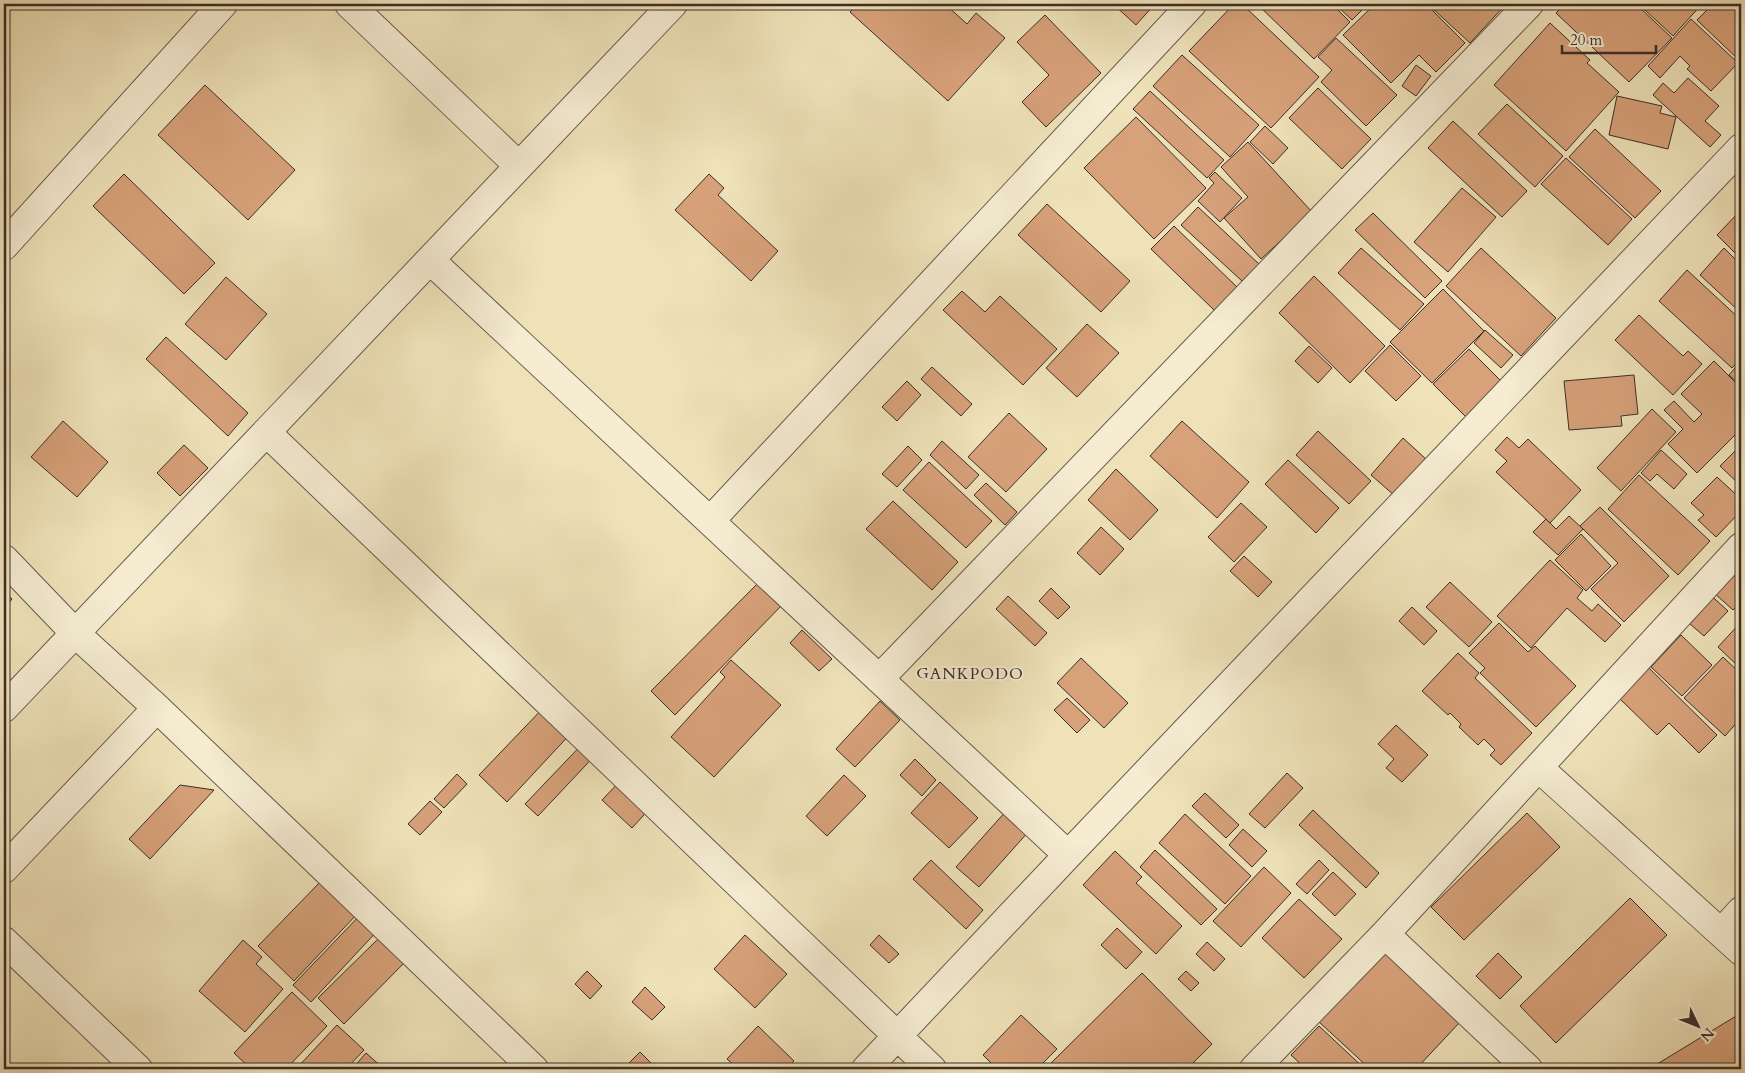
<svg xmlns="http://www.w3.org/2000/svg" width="1745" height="1073" font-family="Cardo,serif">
  <rect width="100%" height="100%" fill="#efe2b9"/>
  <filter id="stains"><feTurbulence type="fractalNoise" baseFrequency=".004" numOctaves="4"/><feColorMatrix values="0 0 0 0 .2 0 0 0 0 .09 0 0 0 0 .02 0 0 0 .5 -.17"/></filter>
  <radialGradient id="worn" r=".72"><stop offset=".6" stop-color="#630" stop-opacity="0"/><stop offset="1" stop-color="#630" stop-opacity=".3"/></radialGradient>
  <path fill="#d7a17a" stroke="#3c2e29" d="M858,4H945L967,24L976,13L1005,38L948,101L850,12Z
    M1113,4H1155L1136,25Z
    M1234,4H1242L1319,77L1271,128L1189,51Z
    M1257,4H1332L1350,22L1314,59Z
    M1335,4H1368L1352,20Z
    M1375,4H1426L1465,43L1436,72L1419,55L1391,83L1343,35Z
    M1434,4H1506L1470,43L1431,7Z
    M1565,4H1636L1672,38L1629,82L1556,13Z
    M1650,4H1702L1673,36L1645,10Z
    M1713,4H1720L1724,8L1728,4H1741V62L1697,20Z
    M1045,15L1101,73L1046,127L1022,102L1049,75L1017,42Z
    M1691,19L1738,63L1711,91L1687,69L1690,66L1680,56L1660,78L1648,66Z
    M1550,23L1590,60L1587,63L1619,92L1566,151L1494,85Z
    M1336,38L1397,95L1366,126L1321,82L1332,70L1318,57Z
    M1182,55L1259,125L1230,157L1153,86Z
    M1416,65L1431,76L1416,96L1402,86Z
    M1688,78L1719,106L1705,121L1721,135L1710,147L1653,95L1663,83L1674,93Z
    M205,85L295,170L248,220L158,135Z
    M1318,88L1371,139L1342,169L1289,118Z
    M1150,91L1224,160L1207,178L1133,109Z
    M1617,96L1662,106L1660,113L1676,117L1668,149L1609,135Z
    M1507,104L1563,156L1535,187L1478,134Z
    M1136,117L1206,188L1154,239L1084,168Z
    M1453,121L1527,191L1502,217L1428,148Z
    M1265,126L1288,148L1273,164L1250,142Z
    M1595,129L1661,191L1635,218L1569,157Z
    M1248,142L1312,212L1261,259L1224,218L1248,197L1221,167Z
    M1566,158L1632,219L1608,245L1541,184Z
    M1215,172L1242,198L1220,222L1198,201L1214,183L1209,178Z
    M124,174L215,263L184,294L93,206Z
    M709,174L724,188L718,195L778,251L751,281L675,210Z
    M1462,188L1496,217L1448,272L1414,242Z
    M1047,204L1130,281L1101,312L1018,235Z
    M1198,207L1259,264L1242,281L1181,225Z
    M1741,210V259L1717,235Z
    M1373,213L1442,281L1425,298L1355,230Z
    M1174,226L1238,288L1215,311L1151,249Z
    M1361,248L1424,304L1400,330L1338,273Z
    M1481,248L1556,318L1521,356L1446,286Z
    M1724,248L1741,265V313L1700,275Z
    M1687,270L1741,320V358L1732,368L1659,301Z
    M1314,276L1385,346L1350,383L1279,313Z
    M226,277L267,314L226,360L185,324Z
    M1443,289L1484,331L1432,383L1390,342Z
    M962,291L985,312L1000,296L1057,349L1023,385L943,310Z
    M1639,315L1683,356L1688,351L1702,364L1673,395L1615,340Z
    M1087,324L1119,353L1077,397L1046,368Z
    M1485,330L1513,355L1501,368L1474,343Z
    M166,337L248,413L228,436L146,359Z
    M1390,345L1421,376L1396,401L1365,371Z
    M1309,346L1332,368L1318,383L1295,361Z
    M1469,349L1504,384L1469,420L1433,384Z
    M1714,361L1741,388V429L1697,473L1668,444L1683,429L1664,410L1674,401L1694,422L1702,414L1681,394Z
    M1741,361V386L1729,375Z
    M932,367L972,404L961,416L921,379Z
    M1634,375L1638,414L1621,416L1622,426L1569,430L1564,381Z
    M907,381L921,395L897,421L882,407Z
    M1652,409L1676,432L1621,491L1597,468Z
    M1009,413L1047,449L1006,492L968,457Z
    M63,421L108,462L77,497L31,457Z
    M1182,421L1249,482L1217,518L1150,456Z
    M1318,431L1371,481L1349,504L1296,455Z
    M1507,437L1519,448L1528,439L1581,490L1550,523L1496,472L1507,461L1495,450Z
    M1403,438L1427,460L1395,496L1371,475Z
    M942,441L979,475L966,489L930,455Z
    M184,445L208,468L180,496L157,473Z
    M1741,445V486L1720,466Z
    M908,446L922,460L897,487L882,474Z
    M1661,450L1687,474L1674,489L1657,474L1650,481L1641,473Z
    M1288,460L1339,508L1316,533L1265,484Z
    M929,462L992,521L966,548L903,490Z
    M1116,469L1158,510L1130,540L1088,500Z
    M1639,475L1710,541L1678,575L1608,509Z
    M1717,477L1741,499V511L1716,537L1698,520L1704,515L1691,503Z
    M986,483L1017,512L1005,525L974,495Z
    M893,501L958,562L932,590L866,529Z
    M1241,503L1267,527L1234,562L1208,537Z
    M1600,507L1669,576L1624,622L1591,589L1618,563L1580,526Z
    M1569,516L1583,529L1558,555L1533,532L1546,519L1556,529Z
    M1101,527L1124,549L1100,575L1077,553Z
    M1581,534L1611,566L1586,591L1555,560Z
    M1244,556L1272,582L1258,597L1230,571Z
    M1550,560L1583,590L1577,598L1592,611L1598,604L1621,625L1605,642L1567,608L1531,648L1497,616Z
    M1730,565L1741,574V602L1733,610L1713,592Z
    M762,579L785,602L675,715L651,691Z
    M1450,582L1492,622L1469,647L1426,607Z
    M1051,588L1070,607L1058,619L1039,601Z
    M1705,590L1728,611L1704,636L1690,624L1701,611L1694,604Z
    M4,591L12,599L4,609Z
    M1008,596L1047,633L1035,646L996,609Z
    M1412,607L1437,631L1424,645L1399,621Z
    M1741,622V669L1718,647Z
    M1499,623L1528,652L1535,646L1576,686L1536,727L1480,673L1485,668L1469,653Z
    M802,630L832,659L819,671L790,643Z
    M1681,635L1712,665L1682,696L1651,667Z
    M1458,653L1479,673L1475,678L1532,733L1501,765L1490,755L1495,750L1484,739L1478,745L1459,727L1461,724L1450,713L1448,715L1422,691Z
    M1723,657L1741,674V718L1725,736L1684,698Z
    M1081,658L1128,703L1104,728L1057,683Z
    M731,660L781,705L714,777L671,737L725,677L720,672Z
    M1647,666L1717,735L1699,753L1669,723L1657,735L1617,696Z
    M1067,698L1090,720L1077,733L1054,710Z
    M880,701L900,720L855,767L836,749Z
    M547,704L574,730L507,802L479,775Z
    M1396,725L1428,755L1402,782L1386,768L1394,759L1378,744Z
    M589,737L601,749L538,816L525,804Z
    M915,759L936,780L922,796L900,775Z
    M1287,773L1303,788L1265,828L1249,814Z
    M457,774L467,784L444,808L434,799Z
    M844,775L866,796L827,836L806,816Z
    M624,777L653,805L632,828L602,800Z
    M940,782L978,818L949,848L911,813Z
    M180,785L214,790L150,859L129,839Z
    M1205,793L1239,825L1226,838L1192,806Z
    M430,801L442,812L420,835L408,824Z
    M1007,810L1030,830L979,887L956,867Z
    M1313,810L1379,873L1366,888L1299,825Z
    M1527,813L1560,847L1464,940L1431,907Z
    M1185,814L1251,876L1225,904L1159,843Z
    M1243,829L1267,851L1252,867L1229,845Z
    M1155,850L1217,909L1201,925L1140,867Z
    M1115,851L1142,877L1136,883L1182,926L1156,954L1083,885Z
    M931,860L983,910L966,929L913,879Z
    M1319,860L1329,870L1307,894L1296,884Z
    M1264,867L1291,893L1241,947L1213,921Z
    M1333,872L1356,894L1335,916L1312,894Z
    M323,879L358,913L294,981L258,946Z
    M1630,898L1667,935L1556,1043L1520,1006Z
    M1299,899L1342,939L1304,978L1262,938Z
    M363,912L380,928L311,1002L293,985Z
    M1117,928L1142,952L1126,969L1101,945Z
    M745,935L787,974L755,1008L714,969Z
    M879,935L899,954L889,963L870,945Z
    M380,937L405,962L344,1024L318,998Z
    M243,940L262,957L256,964L283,989L245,1032L199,991Z
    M1207,942L1225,959L1214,971L1196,954Z
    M1383,949L1461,1021L1416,1069H1370L1318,1021Z
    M1498,953L1522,977L1500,999L1476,976Z
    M587,971L602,986L590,999L575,984Z
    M1186,971L1199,983L1191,991L1178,979Z
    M1142,973L1212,1044L1187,1069H1045Z
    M645,987L665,1007L652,1020L632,1002Z
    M292,992L327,1026L286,1069H251L234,1053Z
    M1741,1013V1068L1739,1069H1649Z
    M1021,1015L1057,1049L1037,1069H997L983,1055Z
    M337,1025L364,1050L346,1069H296Z
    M758,1026L794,1061L786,1069H738L727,1059Z
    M1319,1026L1365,1069H1306L1291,1055Z
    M640,1052L655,1067L653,1069H635L629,1063Z
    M366,1053L384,1069H352Z"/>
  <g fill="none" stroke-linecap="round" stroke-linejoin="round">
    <g stroke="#695b4d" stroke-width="30">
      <path id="minor" d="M349,4L519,166
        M4,246L223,4
        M430,260L1068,855
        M266,432L932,1069
        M710,521L1192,4
        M4,559L75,633L157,708L534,1069
        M879,679L1529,4
        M4,708L673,4
        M1539,768L1741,951
        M4,869L157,708
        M1721,933L1741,911
        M1385,934L1528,1069
        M4,941L138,1069
        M866,1069L1068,855L1741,148
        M1254,1069L1385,934L1741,547"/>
    </g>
    <use href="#minor" stroke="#f5ecd2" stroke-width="28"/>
  </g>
  <g text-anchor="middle" stroke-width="4" stroke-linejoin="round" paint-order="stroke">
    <g font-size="16" letter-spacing="1" fill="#3c2e29" stroke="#f5ecd2">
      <text x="970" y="679">GANKPODO</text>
    </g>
  </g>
  <rect width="1745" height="1073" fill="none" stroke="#efe2b9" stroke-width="20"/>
  <rect x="5" y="5" width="1735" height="1063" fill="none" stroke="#3c2e29" stroke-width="2.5"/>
  <rect x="10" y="10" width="1725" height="1053" fill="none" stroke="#3c2e29"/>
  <g transform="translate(1698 1026) rotate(133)" stroke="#f5ecd2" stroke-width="4" paint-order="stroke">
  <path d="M0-4L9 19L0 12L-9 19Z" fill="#3c2e29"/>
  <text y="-8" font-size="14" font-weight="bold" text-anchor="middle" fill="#3c2e29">N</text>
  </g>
  <path d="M1562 45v8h94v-8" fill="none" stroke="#3c2e29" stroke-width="2.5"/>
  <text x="1570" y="45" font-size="15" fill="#3c2e29" stroke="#f5ecd2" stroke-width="4" paint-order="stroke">20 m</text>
  <rect width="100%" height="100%" filter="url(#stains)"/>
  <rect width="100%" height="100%" fill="url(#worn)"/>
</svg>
